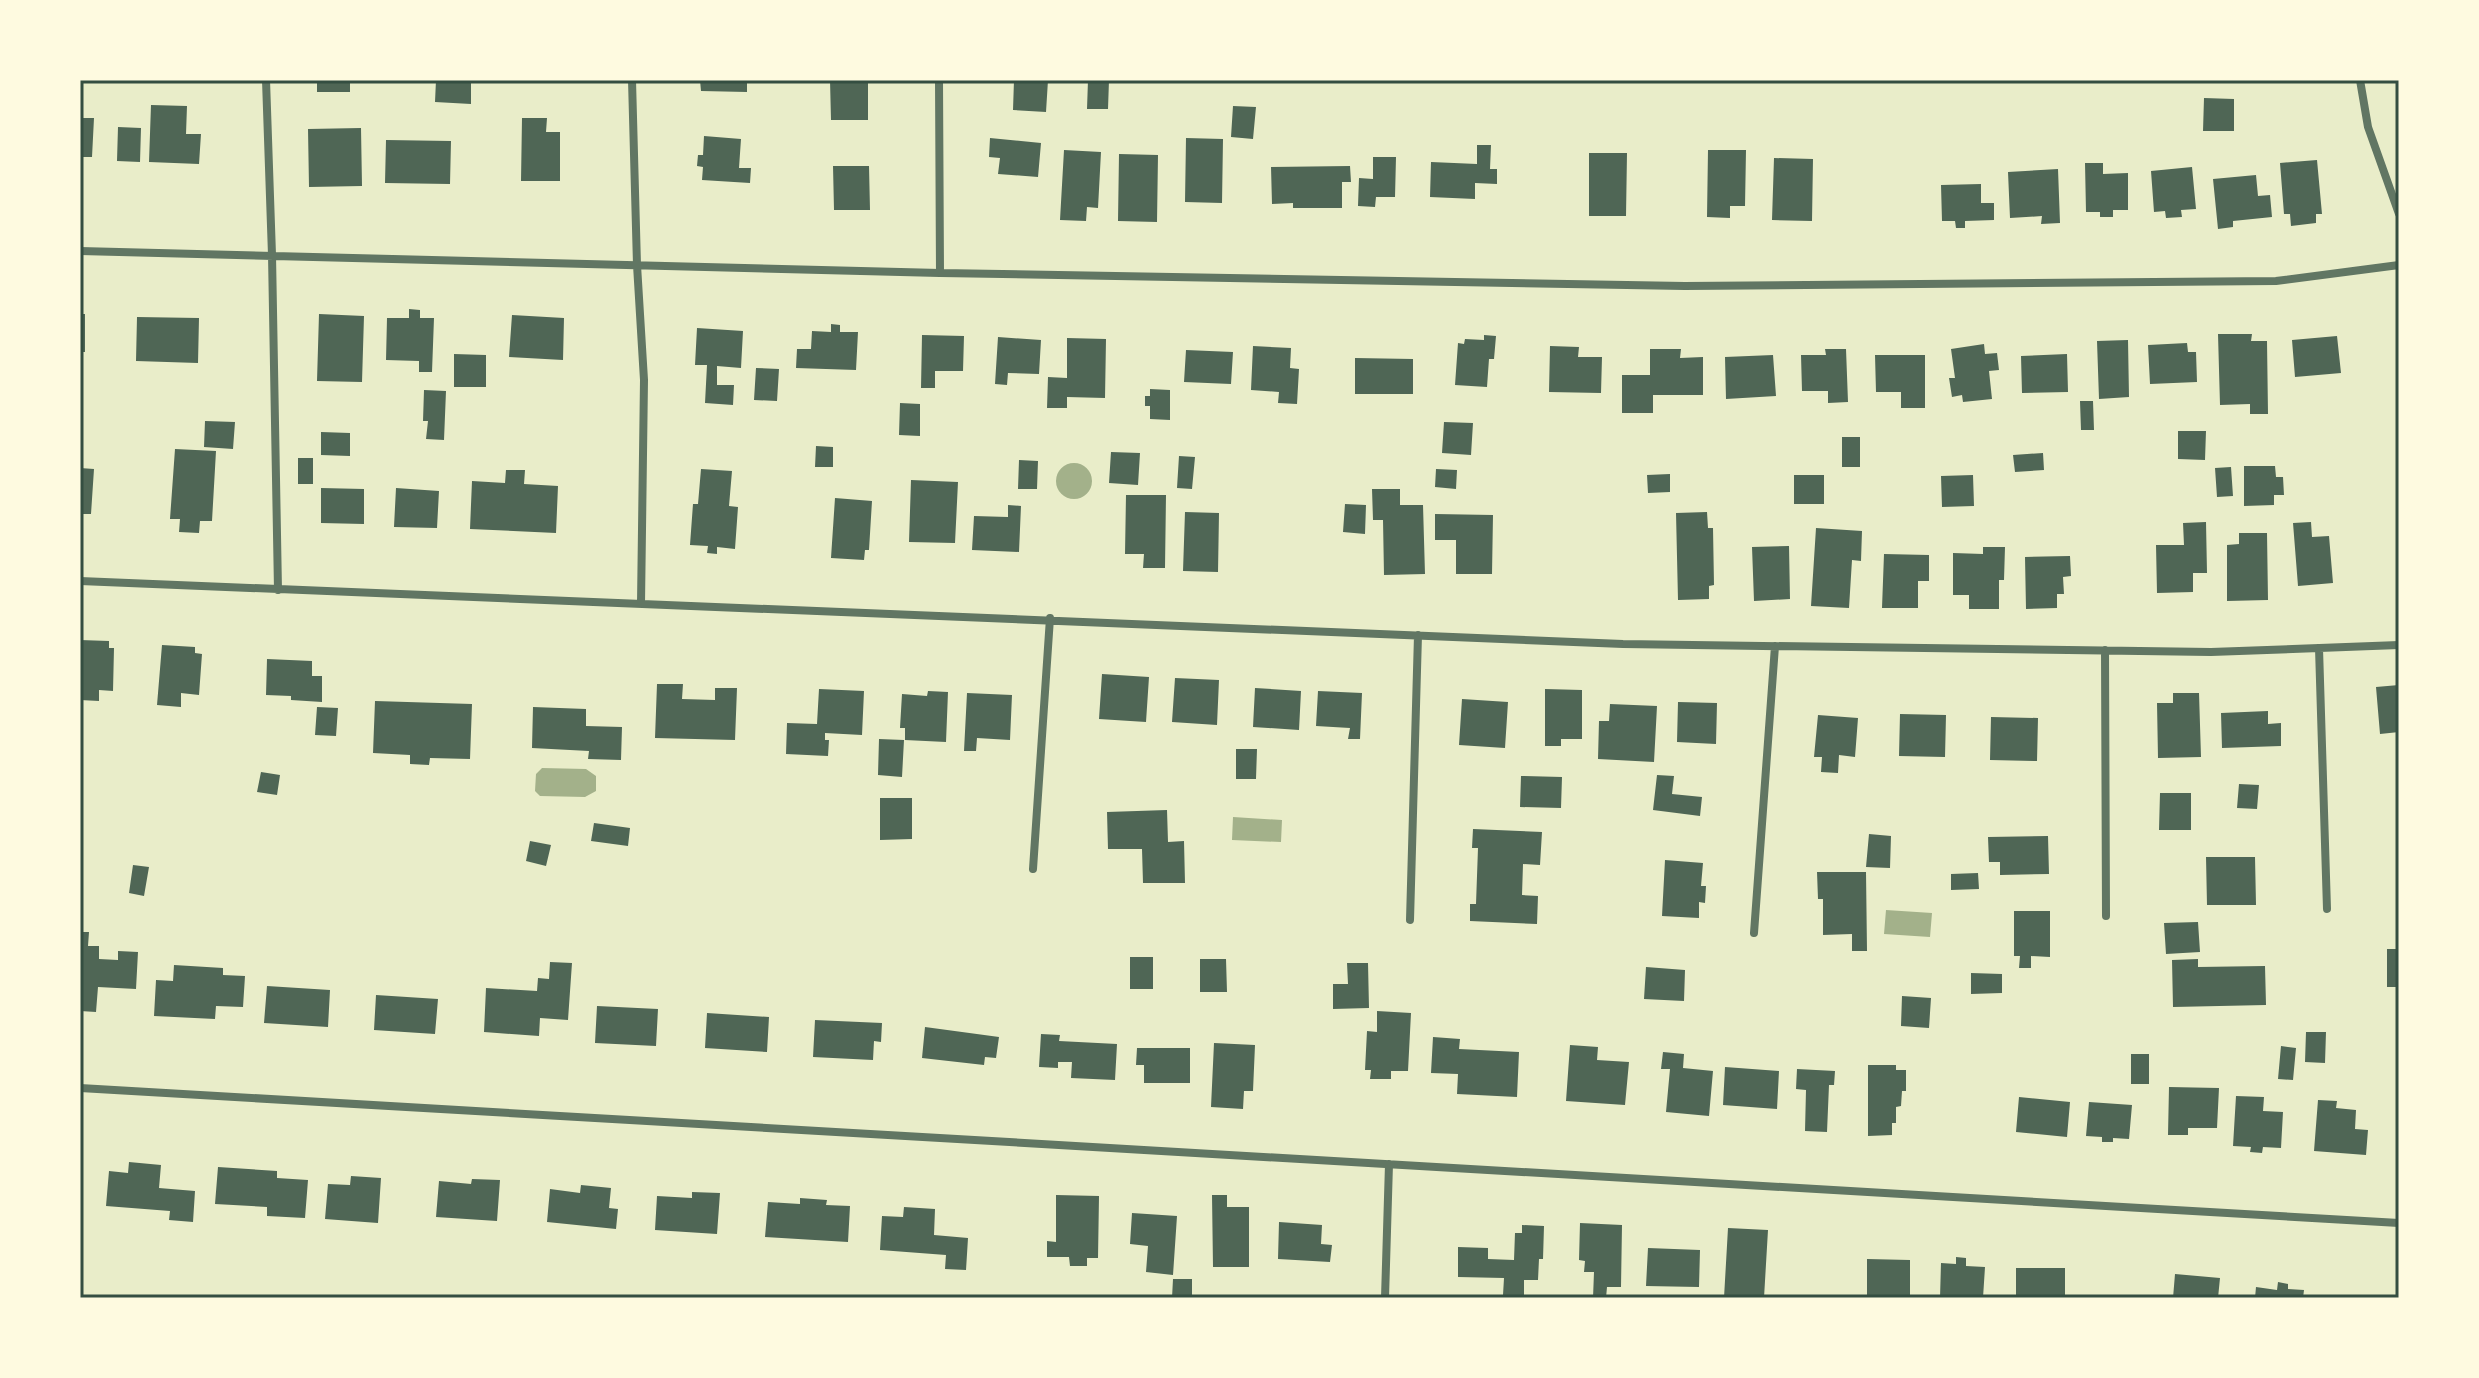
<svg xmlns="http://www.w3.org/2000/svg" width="2479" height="1378" font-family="'Noto Sans',sans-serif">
  <rect width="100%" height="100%" fill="#e9edc9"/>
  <path fill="#a3b18a" d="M1056 481a18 18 0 1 1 36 0a18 18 0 1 1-36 0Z
    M542,768L586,769L596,776V791L585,797L540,796L535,791L536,774Z
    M1233,817L1282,820L1281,842L1232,840Z
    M1886,910L1932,913L1930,937L1884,934Z"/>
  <path fill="#4f6655" d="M317,80H350V92H317Z
    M436,80H471V104L435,102Z
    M700,80H747V92L701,91Z
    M830,80H868V120H831Z
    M1014,80H1048L1046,112L1013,110Z
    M1088,80H1109L1108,109H1087Z
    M2204,98L2234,99V131H2203Z
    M151,105L187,106L186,134H201L199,164L149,162Z
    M1233,106L1256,107L1253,139L1231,137Z
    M80,118H94L92,157H80Z
    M522,118H547L546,132H560V181H521Z
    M118,127L141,128L140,162L117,161Z
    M361,128L362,186L309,187L308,129Z
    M704,136L741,139L739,168H751L750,183L702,180L703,167L697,166L698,155H703Z
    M990,138L1041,143L1038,177L998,174L1000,158L989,157Z
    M1186,138L1223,139L1222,203L1185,202Z
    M386,140L451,141L450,184L385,183Z
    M1477,145H1491L1490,169H1497V184L1475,183V199L1430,197L1431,162L1477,164Z
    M1064,150L1101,152L1098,208L1087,207L1086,221L1060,220Z
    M1708,150H1746L1745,206H1730V218L1707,217Z
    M1589,153H1627L1626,216H1589Z
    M1119,154L1158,155L1157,222L1118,221Z
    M1373,157H1396L1395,197H1376L1375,207L1358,206L1359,178L1373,179Z
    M1774,158L1813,159L1812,221L1772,220Z
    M2317,160L2322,214H2316V223L2291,226L2290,214H2284L2280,163Z
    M2085,163H2103V174L2128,173V210H2113V217H2100V212H2086Z
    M833,166H869L870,210H834Z
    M1350,166L1351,182H1342V208H1293V203L1272,204L1271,167Z
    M2192,167L2196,209L2181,210L2182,217L2166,218L2165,211L2154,212L2151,171Z
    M2058,169L2060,223L2041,224L2042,216L2010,218L2008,172Z
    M2256,175L2258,196L2270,195L2272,217L2233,221V227L2218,229L2213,179Z
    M1981,184V203H1994V220L1965,221V228H1956L1955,221H1942L1941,185Z
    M409,309L420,310V318H434L432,372H419V361L386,360L387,318H409Z
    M80,314H85V352H80Z
    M319,314L364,316L362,382L317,381Z
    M512,315L564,318L563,360L509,357Z
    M137,317L199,318L198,363L136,361Z
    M831,324L840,325V332H858L856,370L796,368L797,349H811L812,331L831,332Z
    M697,328L743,331L741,368L717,366V385H734L733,405L705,403L707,365H695Z
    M2218,334H2252L2251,341H2267L2268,414H2250V404L2220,405Z
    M922,335L964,336L963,371H935V388H921Z
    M1484,335L1496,336L1494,359H1489L1487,387L1455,385L1458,343L1464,344L1465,339L1484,340Z
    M2337,336L2341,373L2295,377L2292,340Z
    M998,337L1041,340L1039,374L1008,373L1007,385L995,384Z
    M1067,338L1106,339L1105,398L1067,397V408H1047L1048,377L1067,378Z
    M2128,340L2129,397L2099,399L2097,341Z
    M2187,343L2188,352H2196L2197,382L2150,384L2148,345Z
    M1984,344L1985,354L1997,353L1999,370L1989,371L1992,399L1963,402L1962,395L1952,397L1949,378H1955L1951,349Z
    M1253,346L1291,348L1290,368L1299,369L1297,404L1278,403L1279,392L1251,390Z
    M1550,346L1579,347L1578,357H1602L1601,393L1549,392Z
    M1650,349H1681L1680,358L1703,357V395H1653V413H1622V375H1650Z
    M1825,349H1846L1848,402L1828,403V391H1802L1801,355H1826Z
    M1186,350L1233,352L1231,384L1184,382Z
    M454,354L486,355V387H454Z
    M2067,354L2068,392L2022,393L2021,356Z
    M1773,355L1776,396L1726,399L1725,357Z
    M1875,355H1925V408H1901V392H1876Z
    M1355,358L1413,359V394H1355Z
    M756,368L779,369L777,401L754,400Z
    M1150,389L1170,390V420L1150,419V406H1145V396H1150Z
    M424,390L446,391L444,440L426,439L428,421H423Z
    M2080,401H2093L2094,430H2081Z
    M900,403L920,404V436L899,435Z
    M205,421L235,422L233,449L204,447Z
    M1444,422L1473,423L1471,455L1442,453Z
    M2178,431H2206L2205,460L2178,459Z
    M321,432L350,433V456L321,455Z
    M1842,437H1860V467H1842Z
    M816,446L833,447V467H815Z
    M175,449L216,451L212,521H200L199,533L179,532L180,519H170Z
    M1111,452L1140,453L1138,485L1109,483Z
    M2043,453L2044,470L2015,472L2013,455Z
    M1179,456L1195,457L1192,489L1177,488Z
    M298,458H313V484H298Z
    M1019,460L1038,461L1037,489H1018Z
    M2244,466H2275L2276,477H2283L2284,495H2274V505L2244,506Z
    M2231,467L2233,496L2217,497L2215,468Z
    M80,468L94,469L91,514H80Z
    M701,469L732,471L729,506L738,507L735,549L717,547V554L707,553L708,546L690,545L693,504H698Z
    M1436,469L1457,470L1456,489L1435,487Z
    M506,470H525L524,484L558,486L556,533L470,529L472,481L505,483Z
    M1670,474V492L1648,493L1647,475Z
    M1794,475H1824V504H1794Z
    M1973,475L1974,506L1942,507L1941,476Z
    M911,480L958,482L955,543L909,542Z
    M321,488L364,489V524L321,523Z
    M396,488L439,491L437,528L394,527Z
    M1372,489H1400V505H1423L1425,574L1384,575L1383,520H1373Z
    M1126,495H1166L1165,568H1143L1144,554H1125Z
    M835,498L872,501L869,550H865L864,560L831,558Z
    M1345,504L1366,505L1365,534L1343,532Z
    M1008,505L1021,506L1019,552L972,550L974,516L1008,517Z
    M1185,512L1219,513L1218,572L1183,571Z
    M1707,512L1708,528H1713L1714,585L1709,586V599L1678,600L1676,513Z
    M1435,514L1493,515L1492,574H1456V540H1435Z
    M2206,522L2207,573H2193V592L2157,593L2156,545H2184L2183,523Z
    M2311,522L2312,537L2329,536L2333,583L2298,586L2293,523Z
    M1816,528L1862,531L1861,561L1852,560L1849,608L1811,606Z
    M2239,533H2267L2268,600L2227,601V545L2239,544Z
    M1789,546L1790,599L1754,601L1752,547Z
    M1983,547H2005L2004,580H1999V609H1969V595H1953V553L1983,554Z
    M1884,554L1929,555V581H1918V608H1882Z
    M2070,556L2071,576L2063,577L2064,594H2057V608L2026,609L2025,557Z
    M80,640L109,641V648H114L113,691L99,690V701L80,700Z
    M162,645L195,647V653L202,654L199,695L181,693V707L157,705Z
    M267,659L312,661V676H322V702L291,700V696L266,695Z
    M1102,674L1149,677L1146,722L1099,719Z
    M1175,678L1219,680L1217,725L1172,722Z
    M657,684H683L682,699L715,700V688H737L735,740L655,738Z
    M2399,685V732L2380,734L2376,687Z
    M1255,688L1301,691L1299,730L1253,727Z
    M819,689L864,691L862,735L825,733V740H829L828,756L786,754L787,723L817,724Z
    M1545,689L1582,690V739H1561V746H1545Z
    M928,691L948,692L946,742L905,740V728H900L902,694L927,696Z
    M1318,691L1362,693L1360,739H1348L1350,728L1316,726Z
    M967,693L1012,695L1010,740L977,738L976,751H964Z
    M2173,693H2199L2201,757L2158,758L2157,703H2173Z
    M1462,699L1508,702L1505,748L1459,745Z
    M375,701L472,704L470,759L430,758L429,765L410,764V755L373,753Z
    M1678,702L1717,703L1716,744L1677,742Z
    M1610,704L1657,706L1654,762L1598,759L1599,721H1609Z
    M317,707L338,708L336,736L315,735Z
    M533,707L586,709V726L622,727L621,760L588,759L589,751L532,748Z
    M2268,711V724L2281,723V746L2222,748L2221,713Z
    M1900,714L1946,715L1945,757L1899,756Z
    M1818,715L1858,718L1855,757L1839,755L1838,773L1821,772L1822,757H1814Z
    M1991,717L2038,718L2037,761L1990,760Z
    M879,739L904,740L902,777L878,775Z
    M1236,749H1257L1256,779H1236Z
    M261,772L280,775L277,795L257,792Z
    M1657,775L1674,776L1672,794L1702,797L1700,816L1653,810Z
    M1521,776L1562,777L1561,808L1520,807Z
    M2239,784L2259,785L2257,809L2237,808Z
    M2160,793H2191V830H2159Z
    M880,798H912V839L880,840Z
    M1167,810L1168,842L1184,841L1185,883H1143L1142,849H1108L1107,812Z
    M594,823L630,828L628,846L591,841Z
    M1473,829L1542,832L1540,865L1523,864L1522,895L1538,896L1537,924L1470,921V904H1476L1478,848H1472Z
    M1869,834L1891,836L1890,868L1866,867Z
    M2048,836L2049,874L2000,875V862H1989L1988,837Z
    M530,841L551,845L546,866L526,861Z
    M2206,857H2255L2256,905H2207Z
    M1665,860L1703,863L1701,886H1706L1705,903L1699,902V918L1662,916Z
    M133,865L149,867L144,896L129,893Z
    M1817,872H1866L1867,951H1852V934L1823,935V899H1818Z
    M1978,873L1979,889L1951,890V874Z
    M2014,911H2050V957L2031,956V968H2019L2020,956H2014Z
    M2198,922L2200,952L2166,954L2164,923Z
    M80,932H89L88,946H99V959L118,960V951L138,952L136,989L98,987L96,1012L80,1011Z
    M2387,949H2399V987H2387Z
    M1130,957H1153V989H1130Z
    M1200,959H1226L1227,992H1200Z
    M2198,959V967L2265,966L2266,1005L2173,1007L2172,960Z
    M550,962L572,963L568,1020L540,1018L539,1036L484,1032L486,988L537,991L538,978L549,979Z
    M1347,963H1368L1369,1008L1333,1009V984H1348Z
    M174,965L223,968V975L245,976L243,1007L216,1006L215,1019L154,1016L156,980L173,981Z
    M1646,967L1685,970L1684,1001L1644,999Z
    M1971,973L2002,974V993L1971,994Z
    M267,986L330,990L328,1027L264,1023Z
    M376,995L438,999L435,1034L374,1030Z
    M1902,996L1931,998L1929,1028L1901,1026Z
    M597,1006L658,1009L656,1046L595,1043Z
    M1377,1011L1411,1013L1408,1071H1391V1079H1370L1371,1070H1365L1367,1031L1377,1032Z
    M707,1013L769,1017L767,1052L705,1048Z
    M815,1020L882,1023L881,1042L874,1041L873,1060L813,1057Z
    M925,1027L999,1037L996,1058L985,1057L984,1065L922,1058Z
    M2306,1032H2326L2325,1063L2305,1062Z
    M1041,1034L1060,1035L1059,1041L1117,1044L1115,1080L1071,1078L1072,1062H1058V1068L1039,1067Z
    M1433,1037L1460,1039L1459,1049L1519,1052L1517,1097L1457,1094L1458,1074L1431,1073Z
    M1214,1043L1255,1045L1253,1091H1244L1243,1109L1211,1107Z
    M1570,1045L1598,1047L1597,1060L1629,1062L1625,1105L1566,1101Z
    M2281,1046L2296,1048L2293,1080L2278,1079Z
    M1137,1048H1190V1083H1144V1065H1136Z
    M1663,1052L1684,1054L1683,1068L1713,1071L1709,1116L1666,1112L1670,1069H1661Z
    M2131,1054H2149V1084H2131Z
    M1868,1065H1896V1070H1906V1091H1902L1901,1106L1896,1107V1123H1892V1135L1868,1136Z
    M1725,1067L1779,1071L1777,1109L1723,1105Z
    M1797,1069L1835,1071L1834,1085H1829L1827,1132L1805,1131L1806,1090L1796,1089Z
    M2169,1087L2219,1088L2217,1128H2188V1135H2168Z
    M2236,1096L2264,1097L2263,1111L2283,1112L2281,1148L2263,1147L2262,1153L2250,1152L2251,1147L2233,1146Z
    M2019,1097L2070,1102L2067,1137L2016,1132Z
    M2318,1100L2337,1101L2336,1108L2356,1110L2355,1129L2368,1130L2366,1155L2314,1151Z
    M2089,1102L2132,1105L2129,1139L2113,1138V1142H2102V1137L2086,1136Z
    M129,1162L161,1165L159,1188L195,1191L193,1222L169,1220L170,1211L106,1206L109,1171L128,1173Z
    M218,1167L277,1171V1178L308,1180L305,1218L267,1216V1207L215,1204Z
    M351,1176L381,1178L378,1223L325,1219L328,1184L350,1185Z
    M472,1179L500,1180L497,1221L436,1217L439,1181L471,1184Z
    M581,1185L611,1188L609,1208L618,1209L616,1229L547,1222L550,1189L580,1193Z
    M692,1192L720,1193L717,1234L655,1230L657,1196L692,1198Z
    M1056,1195L1099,1196L1098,1258H1087V1266H1070L1069,1257H1047V1241L1056,1242Z
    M1212,1195H1227V1207H1249V1267H1213Z
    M800,1198L827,1200L826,1205L850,1206L848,1242L765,1237L768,1202L800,1204Z
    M904,1207L935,1209L934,1235L968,1238L966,1270L945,1269L946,1255L880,1250L882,1216L903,1217Z
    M1132,1213L1177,1216L1173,1275L1146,1272L1148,1246L1130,1244Z
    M1279,1222L1322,1225L1321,1244L1332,1245L1330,1262L1278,1259Z
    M1580,1223L1622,1225L1621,1287H1607L1606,1298H1593L1594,1272H1584L1585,1261L1579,1260Z
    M1522,1225L1544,1226L1543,1259H1539L1538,1280H1524V1295H1503L1504,1278L1458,1277V1247L1488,1248V1259L1514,1260L1515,1233H1522Z
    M1728,1228L1768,1230L1764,1298H1724Z
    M1648,1248L1700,1250L1699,1287L1646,1286Z
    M1956,1257L1966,1258V1266L1985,1267L1983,1298H1940L1941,1263L1956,1264Z
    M1867,1259L1910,1260V1298H1867Z
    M2016,1268H2065V1298H2016Z
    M2175,1274L2220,1278L2218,1298H2173Z
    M1173,1279H1192V1298H1172Z
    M2278,1282L2288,1284V1289L2304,1290L2303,1298H2255L2256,1287L2277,1290Z"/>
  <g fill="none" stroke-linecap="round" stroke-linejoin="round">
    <path stroke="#617663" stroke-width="8" d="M266,80L272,255L278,590
      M632,80L637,265L644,380L641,604
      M939,80L940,273
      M2360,80L2368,127L2399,214
      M80,251L940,273L1685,286L2276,281L2399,265
      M80,581L1623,644L2211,652L2399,645
      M2319,648L2327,909
      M2105,650L2106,916
      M1033,869L1050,618
      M1410,920L1418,635
      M1754,933L1775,646
      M80,1088L2399,1223
      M1385,1298L1389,1164"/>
  </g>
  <rect width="2479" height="1378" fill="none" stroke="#fefae0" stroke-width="164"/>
  <rect x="82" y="82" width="2315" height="1214" fill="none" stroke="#344e41" stroke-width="3"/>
</svg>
